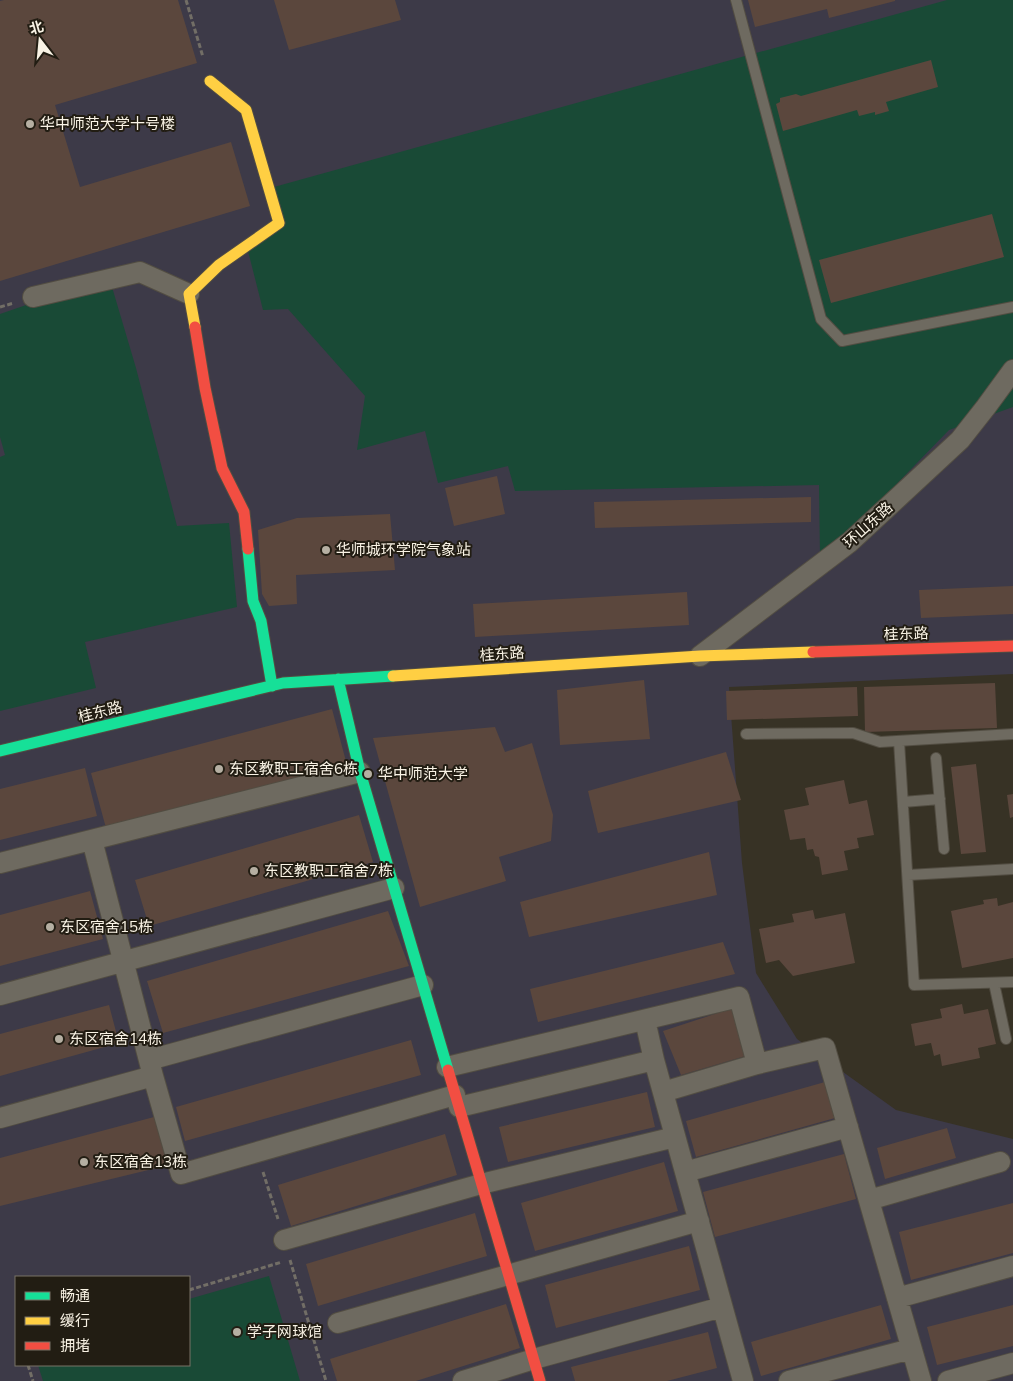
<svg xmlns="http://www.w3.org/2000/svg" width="1013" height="1381" font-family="Mulish,'Noto Sans SC',sans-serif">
  <rect width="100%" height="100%" fill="#373225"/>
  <path fill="#3d3a48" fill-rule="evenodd" d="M0,0H1013V674L729,687L742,863L756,973L797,1039L896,1110L1013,1139V1381H0ZM16,1277H189V1365H16Z"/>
  <path fill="#194a36" d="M947,0H1013V407L949,430L846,536L820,556L819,485L515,491L508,466L438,483L425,431L357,450L365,396L288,309L263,310L248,251L283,225L274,187Z
    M112,287L136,368L177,526L229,523L237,607L85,642L96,688L0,711V457L5,455L0,437V314L35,302Z
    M269,1276L300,1381H43L38,1365H189V1299Z"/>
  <path fill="#5b473d" d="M4,0H178L197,63L55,105L80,187L231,142L250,206L0,281V1Z
    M274,0H395L401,20L289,50Z
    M748,0H895V1L829,18L827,9L755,27Z
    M931,60L938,87L886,102L889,111L875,115V112L859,116L857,110L783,131L776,104L780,102V98L796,94L801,96Z
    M992,214L1004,257L831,303L819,260Z
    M497,476L505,514L454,526L445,488Z
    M811,497V522L595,528L594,502Z
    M390,514L395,570L296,575L297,604L269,606L262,594L258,530L297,518Z
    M1013,586V614L921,618L919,590Z
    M687,592L689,625L475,637L473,604Z
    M644,680L650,739L560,745L557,690Z
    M995,683L997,728L865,732L864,687Z
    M857,687L858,716L727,720L726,691Z
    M332,709L347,765L106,828L91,773Z
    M495,727L505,752L532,743L553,815L551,841L499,857L506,881L420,907L373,738Z
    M726,752L741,800L598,833L588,791Z
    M976,764L986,852L961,854L951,767Z
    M85,768L97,816L0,840V789Z
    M844,780L849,804L867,800L874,835L857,838L859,848L844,851L848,870L822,875L819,857L815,856L813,849L807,850L805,838L790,840L784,810L809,805L805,788Z
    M1013,794V817L1010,818L1007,795Z
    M359,815L373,862L149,926L135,880Z
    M709,852L717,895L529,937L520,902Z
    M90,891L103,939L0,966V915Z
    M997,898L998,906L1013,902V958L962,968L951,911L984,904L983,900Z
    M813,910L815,919L845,913L855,963L793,976L779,960L766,963L759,929L794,922L792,914Z
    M388,911L409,966L163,1033L147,981Z
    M723,942L735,974L538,1022L530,989Z
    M962,1004L964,1014L988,1009L996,1044L978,1048L980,1058L942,1066L940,1054L934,1056L931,1043L915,1046L911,1024L942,1018L940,1009Z
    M109,1005L119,1043L0,1076V1034Z
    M736,1007L749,1055L681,1075L663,1031Z
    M411,1040L421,1075L185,1141L176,1107Z
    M825,1082L835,1118L696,1157L686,1121Z
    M647,1092L655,1127L508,1162L499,1127Z
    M154,1117L169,1165L0,1206V1158Z
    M947,1128L956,1158L885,1179L877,1148Z
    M445,1134L457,1175L291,1226L278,1185Z
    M844,1154L856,1199L715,1237L703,1192Z
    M664,1162L678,1211L535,1251L521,1203Z
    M1013,1203V1253L911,1280L899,1232Z
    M475,1213L487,1256L318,1306L306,1264Z
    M689,1246L700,1290L556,1328L545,1285Z
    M506,1304L520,1348L416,1381H337L330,1359Z
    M881,1305L891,1339L761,1376L751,1342Z
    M1013,1305V1346L937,1365L927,1327Z
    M708,1332L717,1368L667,1381H575L571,1367Z"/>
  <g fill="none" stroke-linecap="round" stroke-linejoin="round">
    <g stroke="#524d42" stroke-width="12">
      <path id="lane" d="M736,0L821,319L842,341L1013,307
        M746,734L853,733L880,742L1013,734
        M899,741L914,985L1013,982
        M936,758L944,849
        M903,802L940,799
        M908,875L1013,869
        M994,983L1006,1039"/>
    </g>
    <g stroke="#524d42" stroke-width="22">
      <path id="street" d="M33,297L140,272L189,294
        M700,656L850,542L960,440L986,407L1013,370
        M92,840L153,1076L181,1174L455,1095
        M0,863L360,772
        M0,995L394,888
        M645,1020L654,1060L743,1381
        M149,1060L423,985
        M447,1067L739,997L757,1064
        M663,1092L757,1064L825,1048L921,1381
        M459,1107L654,1060
        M0,1118L153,1076
        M685,1172L848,1127
        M869,1200L1000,1162
        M284,1240L481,1184L675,1137
        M897,1298L1013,1266
        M338,1323L699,1221
        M463,1381L534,1359L722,1307
        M789,1381L911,1349
        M948,1381L1013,1363"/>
    </g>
    <g stroke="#524d42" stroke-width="13">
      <path id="fast" d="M248,549L253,601L261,621L272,686
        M338,679L360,772L448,1070
        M0,751L283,683L393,676"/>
    </g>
    <g stroke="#524d42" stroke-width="13">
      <path id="slow" d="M195,327L189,294L219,265L279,223L246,110L210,81
        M393,676L700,656L813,652"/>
    </g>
    <g stroke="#524d42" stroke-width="13">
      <path id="jam" d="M195,327L205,388L222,468L244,512L248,549
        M813,652L1013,646
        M448,1070L540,1381"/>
    </g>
    <path stroke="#726e66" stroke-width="3" stroke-dasharray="5 2.5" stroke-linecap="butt" d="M186,0L203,57
      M0,307L14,303
      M263,1172L278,1219
      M290,1260L326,1381
      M189,1290L282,1262
      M28,1365L33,1381"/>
    <use href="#lane" stroke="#6e6a60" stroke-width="10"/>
    <use href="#street" stroke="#6e6a60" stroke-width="20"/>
    <use href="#fast" stroke="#16e098" stroke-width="11"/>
    <use href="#slow" stroke="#ffcf43" stroke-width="11"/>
    <use href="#jam" stroke="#f24e42" stroke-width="11"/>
  </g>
  <g fill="#b5afa2" stroke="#221d13" stroke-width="2">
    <circle cx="30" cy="124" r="5"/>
    <circle cx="326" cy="550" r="5"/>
    <circle cx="219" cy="769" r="5"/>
    <circle cx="368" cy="774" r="5"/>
    <circle cx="254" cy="871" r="5"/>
    <circle cx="50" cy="927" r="5"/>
    <circle cx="59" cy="1039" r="5"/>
    <circle cx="84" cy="1162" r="5"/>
    <circle cx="237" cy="1332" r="5"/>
  </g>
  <g text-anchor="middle" stroke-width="4" stroke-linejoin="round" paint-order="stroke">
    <g font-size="15" fill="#f9f3e5" stroke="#221d13" text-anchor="start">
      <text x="40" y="129">华中师范大学十号楼</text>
      <text x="336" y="555">华师城环学院气象站</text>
      <text x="229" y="774">东区教职工宿舍6栋</text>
      <text x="378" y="779">华中师范大学</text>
      <text x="264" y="876">东区教职工宿舍7栋</text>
      <text x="60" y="932">东区宿舍15栋</text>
      <text x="69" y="1044">东区宿舍14栋</text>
      <text x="94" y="1167">东区宿舍13栋</text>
      <text x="247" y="1337">学子网球馆</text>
    </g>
    <g font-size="15" fill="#f9f3e5" stroke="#221d13">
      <text transform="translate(868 525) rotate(-42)" y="5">环山东路</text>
      <text transform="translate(906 634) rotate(-2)" y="5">桂东路</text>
      <text transform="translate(502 654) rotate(-4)" y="5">桂东路</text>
      <text transform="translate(100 712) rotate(-14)" y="5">桂东路</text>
    </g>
  </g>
  <rect x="15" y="1276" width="175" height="90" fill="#221d13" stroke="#787367"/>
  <rect x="25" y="1292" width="25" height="8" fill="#16e098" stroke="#787367"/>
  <text x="60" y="1301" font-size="15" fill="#f9f3e5">畅通</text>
  <rect x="25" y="1317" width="25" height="8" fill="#ffcf43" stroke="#787367"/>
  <text x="60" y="1326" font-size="15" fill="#f9f3e5">缓行</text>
  <rect x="25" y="1342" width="25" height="8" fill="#f24e42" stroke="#787367"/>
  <text x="60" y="1351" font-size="15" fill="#f9f3e5">拥堵</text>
  <g transform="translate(40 40) rotate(344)" stroke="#221d13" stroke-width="4" paint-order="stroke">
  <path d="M0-4L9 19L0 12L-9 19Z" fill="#f9f3e5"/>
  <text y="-8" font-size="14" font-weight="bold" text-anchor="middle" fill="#f9f3e5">北</text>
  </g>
</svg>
